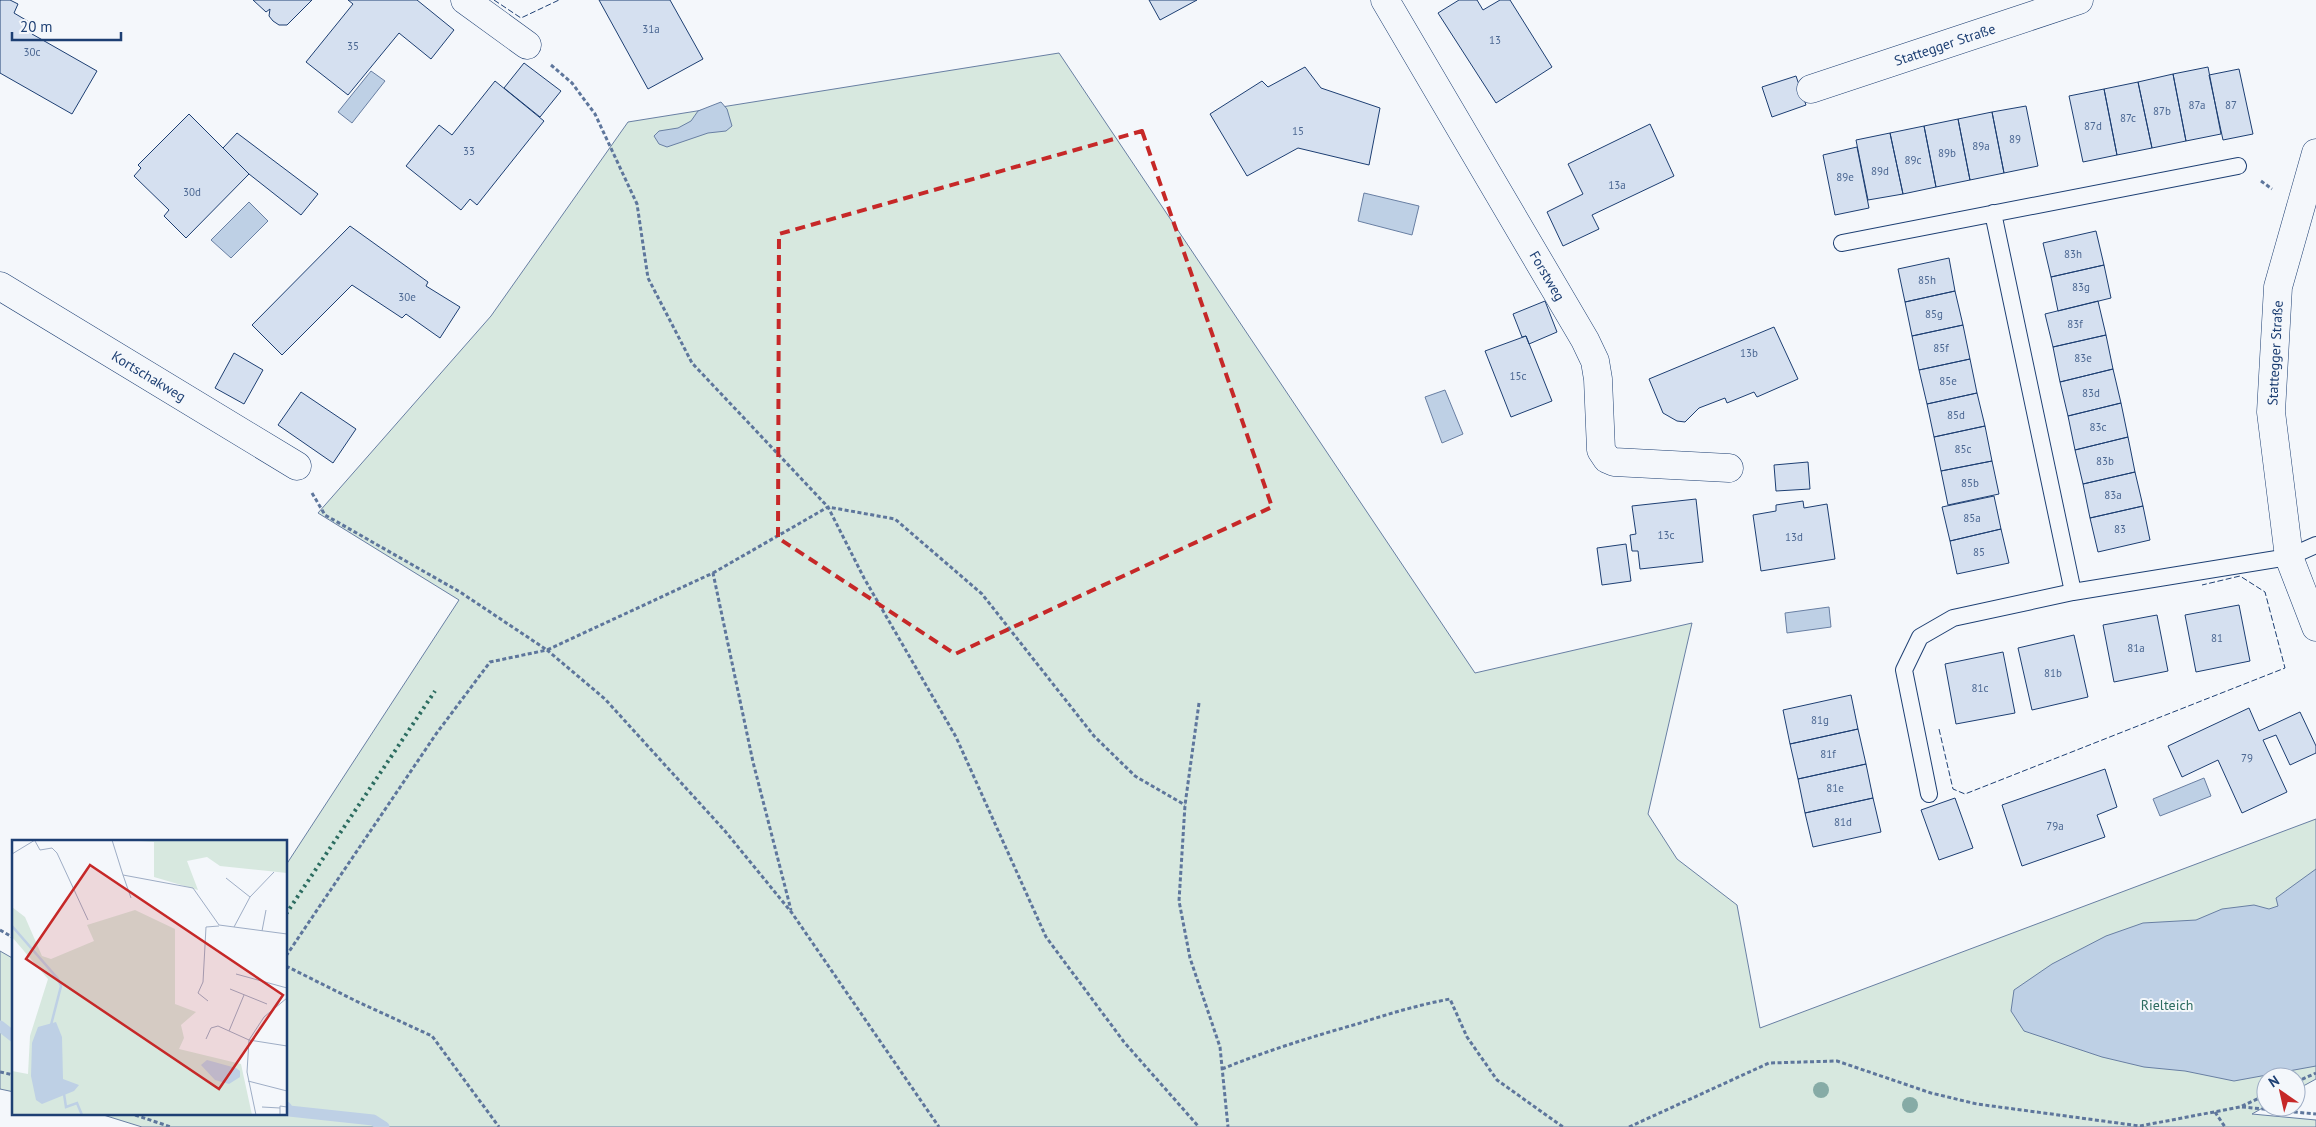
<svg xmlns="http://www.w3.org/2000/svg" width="2316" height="1127" font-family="'PT Sans',sans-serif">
  <rect width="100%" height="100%" fill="#f4f7fb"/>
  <path fill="#d7e8df" stroke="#687fa3" d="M1059,53L1475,673L1692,623L1648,814L1677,859L1737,905L1760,1028L2316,819V1079L2296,1090V1077H2266V1106L2252,1114L2316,1120V1127H142L97,1113H286V865L459,600L318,513L491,316L628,122Z
    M0,951L14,959V1092L0,1089Z"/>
  <path fill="#bed0e5" stroke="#687fa3" d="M371,71L385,81L352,123L338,112Z
    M721,102L727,109L732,126L726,131L708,133L667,147L659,144L654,136L659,131L678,128L691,121L698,111Z
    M1364,193L1419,206L1412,235L1358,221Z
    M249,202L268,221L231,258L211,240Z
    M1445,390L1463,434L1442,443L1425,397Z
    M1829,607L1831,627L1787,633L1785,613Z
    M2204,778L2211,796L2160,816L2153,799Z
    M2316,869V1066L2234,1081L2185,1071L2144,1067L2102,1057L2024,1031L2011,1011L2014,990L2052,964L2106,936L2143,923L2196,920L2222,909L2254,905L2269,909L2278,906L2276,898Z"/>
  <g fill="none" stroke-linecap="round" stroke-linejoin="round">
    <path stroke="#bed0e5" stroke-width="11" d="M0,1026L14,1037
      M286,1107L289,1111L373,1120L384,1127"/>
  </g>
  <path fill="#d5e0f0" stroke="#1d3f73" d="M0,0H10L18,4L14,13L36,26L32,34L97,71L72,114L0,73Z
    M253,0H312L287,25H279L273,21L269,16L270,9L266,12Z
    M348,0H417L454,30L431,59L399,33L348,95L306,62L353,4Z
    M599,0H670L703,59L648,89Z
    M1149,0H1197L1160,20Z
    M1459,0H1477L1483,10L1500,0H1510L1552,67L1496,103L1438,13Z
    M524,63L561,91L540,117L504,88Z
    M1305,67L1321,88L1380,108L1369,165L1298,148L1247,176L1210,114L1262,81L1268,87Z
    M2208,67L2221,134L2186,141L2173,74Z
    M2239,69L2253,134L2223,140L2209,75Z
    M2173,74L2186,141L2152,148L2138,82Z
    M1796,76L1806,105L1772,117L1762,87Z
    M495,81L544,121L477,205L470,199L461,210L406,166L439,125L452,135Z
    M2138,82L2152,148L2117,155L2104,89Z
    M2104,89L2117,155L2083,162L2069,96Z
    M2026,106L2038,166L2004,173L1992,112Z
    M1992,112L2004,173L1970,180L1958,119Z
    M189,114L249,174L186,238L164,216L169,210L134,176L141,168L138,165Z
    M1958,119L1970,180L1936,187L1924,126Z
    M1650,124L1674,176L1592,215L1599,229L1563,246L1547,212L1583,194L1568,164Z
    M1924,126L1936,187L1903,194L1890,133Z
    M237,133L318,194L301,215L249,174L223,148Z
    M1890,133L1903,194L1868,200L1856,140Z
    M1857,147L1869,208L1835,215L1823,155Z
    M350,226L428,282L426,286L460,307L440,338L406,314L402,318L352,285L282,355L252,325Z
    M2096,231L2104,265L2051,277L2043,243Z
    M1949,258L1955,291L1905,302L1898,269Z
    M2104,265L2111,298L2058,311L2051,277Z
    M1955,291L1963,325L1912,336L1905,302Z
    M1545,301L1557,332L1529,344L1526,336L1522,337L1513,314Z
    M2098,301L2106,335L2053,347L2045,314Z
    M1963,325L1970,359L1919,370L1912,336Z
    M1774,327L1798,379L1757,397L1754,392L1727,403L1725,398L1699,408L1685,422L1677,421L1663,413L1649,379Z
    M2106,335L2113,369L2060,382L2053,347Z
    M1526,336L1552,401L1511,417L1485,351Z
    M234,353L263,370L244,404L215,388Z
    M1970,359L1977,393L1927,404L1919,370Z
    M2113,369L2121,403L2068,416L2060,382Z
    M301,392L356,429L333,463L278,425Z
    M1977,393L1985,426L1934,437L1927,404Z
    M2121,403L2128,437L2075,450L2068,416Z
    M1985,426L1992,461L1941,471L1934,437Z
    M2128,437L2135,472L2083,484L2075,450Z
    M1992,461L1999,494L1948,505L1941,471Z
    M1808,462L1810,489L1776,491L1774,465Z
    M2135,472L2143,506L2090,518L2083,484Z
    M1994,496L2001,529L1950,541L1942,507Z
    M1696,499L1703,562L1640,569L1638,551H1632L1630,535L1636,534L1632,506Z
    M1803,501L1804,508L1827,504L1835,559L1761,571L1753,515L1776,511V505Z
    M2143,506L2150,540L2098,552L2090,518Z
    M2001,529L2009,563L1957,574L1950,541Z
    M1626,544L1631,581L1602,585L1597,548Z
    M2239,605L2250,661L2196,672L2185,615Z
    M2157,615L2168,671L2114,682L2103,625Z
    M2074,635L2088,697L2032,710L2018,648Z
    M2003,652L2015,713L1956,724L1945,664Z
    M1851,695L1858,729L1790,744L1783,710Z
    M2249,708L2259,731L2300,712L2316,746V753L2290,765L2276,735L2263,740L2287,792L2242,813L2218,760L2182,777L2168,746Z
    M1858,729L1866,764L1798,779L1790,744Z
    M1866,764L1873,798L1805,813L1798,779Z
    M2105,769L2117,807L2097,815L2105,837L2022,866L2002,805Z
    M1873,798L1881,832L1813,847L1805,813Z
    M1955,798L1973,848L1939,860L1921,810Z"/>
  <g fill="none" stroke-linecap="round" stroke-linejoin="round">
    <g stroke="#1d3f73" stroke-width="18">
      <path id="service" d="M1993,213L2073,592
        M1842,243L2238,166
        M1929,794L1904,670L1920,637L1953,618L2073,592L2289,557L2316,545"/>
    </g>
    <g stroke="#1d3f73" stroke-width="29">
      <g id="minor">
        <path d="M465,0L527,45"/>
        <path id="s1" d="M1385,0L1585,340L1595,361L1598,379L1601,450L1607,459L1614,462L1729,468"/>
        <path id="s2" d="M1811,89L2079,0"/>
        <path id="s3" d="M0,286L297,466"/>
      </g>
    </g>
    <g stroke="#1d3f73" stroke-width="29">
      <path id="secondary" d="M2316,153L2278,287L2271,412L2289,557L2316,627"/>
    </g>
    <path stroke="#5e769c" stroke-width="3" stroke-dasharray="4 2.5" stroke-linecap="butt" d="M551,65L572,83L595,114L637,204L648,278L692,363L828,507L864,578L956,737L1046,937L1124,1042L1199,1127
      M2261,181L2272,189
      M312,493L325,515L460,592L547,650L713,573L753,762L791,910
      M713,573L828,507L895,519L982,594L1094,736L1135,776L1185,805
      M1199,703L1185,805L1179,901L1190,958L1220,1047L1228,1127
      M0,930L14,938
      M286,956L436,734L490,662L547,650L605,699L725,831L792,913L939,1127
      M286,966L356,1001L432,1036L499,1127
      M1222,1069C1266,1051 1311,1037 1357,1024C1388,1014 1418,1005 1450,999L1467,1037L1497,1080L1563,1127
      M0,1072L14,1075
      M2296,1082L2316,1073
      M2242,1107L2316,1114
      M2215,1112L2225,1127
      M129,1113L171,1127
      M1629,1127L1769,1063L1837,1061L1931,1093L1977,1104L2140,1126L2240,1107L2266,1095"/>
    <use href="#service" stroke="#f4f7fb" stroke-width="16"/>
    <use href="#minor" stroke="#f4f7fb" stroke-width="28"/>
    <use href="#secondary" stroke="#f4f7fb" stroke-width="28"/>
    <path stroke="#2c6c60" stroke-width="4" stroke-dasharray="2.5 4" stroke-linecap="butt" d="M286,914L435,691"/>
    <path stroke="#1d3f73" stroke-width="1" stroke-dasharray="6 2.5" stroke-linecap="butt" d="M494,0L521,18L559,0
      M1939,729L1953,789L1965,794L2285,668L2265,592L2240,576L2202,585"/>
  </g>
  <g fill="#86aba6">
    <circle cx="1821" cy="1090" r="8"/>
    <circle cx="1910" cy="1105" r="8"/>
  </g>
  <path fill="none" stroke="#c62828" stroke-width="4" stroke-dasharray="10 6" stroke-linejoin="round" d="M1142,131L1272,507L955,654L778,538L779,234Z"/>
  <g text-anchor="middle" stroke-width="4" stroke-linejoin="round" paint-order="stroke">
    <g font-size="11" fill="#4b6792">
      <text x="651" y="33">31a</text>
      <text x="1495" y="44">13</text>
      <text x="353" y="50">35</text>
      <text x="32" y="56">30c</text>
      <text x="2197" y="109">87a</text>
      <text x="2231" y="109">87</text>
      <text x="2162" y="115">87b</text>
      <text x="2128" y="122">87c</text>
      <text x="2093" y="130">87d</text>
      <text x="1298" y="135">15</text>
      <text x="2015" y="143">89</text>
      <text x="1981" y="150">89a</text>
      <text x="469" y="155">33</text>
      <text x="1947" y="157">89b</text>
      <text x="1913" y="164">89c</text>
      <text x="1880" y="175">89d</text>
      <text x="1845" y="181">89e</text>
      <text x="1617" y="189">13a</text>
      <text x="192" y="196">30d</text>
      <text x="2073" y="258">83h</text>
      <text x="1927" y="284">85h</text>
      <text x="2081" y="291">83g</text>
      <text x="407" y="301">30e</text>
      <text x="1934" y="318">85g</text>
      <text x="2075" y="328">83f</text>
      <text x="1941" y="352">85f</text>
      <text x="1749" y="357">13b</text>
      <text x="2083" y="362">83e</text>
      <text x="1518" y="380">15c</text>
      <text x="1948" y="385">85e</text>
      <text x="2091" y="397">83d</text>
      <text x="1956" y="419">85d</text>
      <text x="2098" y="431">83c</text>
      <text x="1963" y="453">85c</text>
      <text x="2105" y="465">83b</text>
      <text x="1970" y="487">85b</text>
      <text x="2113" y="499">83a</text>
      <text x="1972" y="522">85a</text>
      <text x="2120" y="533">83</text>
      <text x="1666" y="539">13c</text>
      <text x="1794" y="541">13d</text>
      <text x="1979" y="556">85</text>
      <text x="2217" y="642">81</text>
      <text x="2136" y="652">81a</text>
      <text x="2053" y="677">81b</text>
      <text x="1980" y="692">81c</text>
      <text x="1820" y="724">81g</text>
      <text x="1828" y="758">81f</text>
      <text x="2247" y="762">79</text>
      <text x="1835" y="792">81e</text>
      <text x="1843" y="826">81d</text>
      <text x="2055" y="830">79a</text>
    </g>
    <g font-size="14" fill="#1d3f73" stroke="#f4f7fb">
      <text dy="5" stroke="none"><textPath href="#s2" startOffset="141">Stattegger Straße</textPath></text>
      <text dy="5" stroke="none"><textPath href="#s1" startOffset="320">Forstweg</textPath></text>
      <text transform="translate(2275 353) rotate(-87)" y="5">Stattegger Straße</text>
      <text dy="5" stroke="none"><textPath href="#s3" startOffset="174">Kortschakweg</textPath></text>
    </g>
    <g font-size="14" fill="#2c6c60" stroke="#f4f7fb">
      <text x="2167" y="1010">Rielteich</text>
    </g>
  </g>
  <g transform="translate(12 840)">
    <rect width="275" height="275" fill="#f4f7fb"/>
    <path d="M113,0H275V33L208,26L195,17L175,21L186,50L142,37V2ZM0,67L13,77L30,116L39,119L82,101L75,85L123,70L163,89V164L184,172L169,185L172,198L167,209L229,224L240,275H0V231L16,234L18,196L36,139L0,97Z" fill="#d7e8df"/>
    <path d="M44,182L50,197L51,239L67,245L62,251L30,264L24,260L19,236L20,203L26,187ZM195,220L224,228L228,231V237L217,244L203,240L189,225Z" fill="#bed0e5"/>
    <path fill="none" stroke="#bed0e5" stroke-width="2.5" d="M0,86L46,139L49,146L39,185M52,254L54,267L65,263L70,275"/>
    <path fill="none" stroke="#9eadc5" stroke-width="1" d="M100,0L111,35L181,48L207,85L275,94M23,1L28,10L40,8L45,13L76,80M0,14L23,0M111,35L119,58M214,38L238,57L222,87M238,57L262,32M250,91L254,70M224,134L275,148M218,149L255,164M196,161L186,153L191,142L194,87L207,86M217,191L232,155M194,199L199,188L206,186L237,200L275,206M236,241L275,251M250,267L268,268M244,275L235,232L237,200L252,177L275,158M268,275V266L275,267"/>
    <path fill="#c62828" fill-opacity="0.15" stroke="#c62828" stroke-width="2.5" d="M78,25L271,155L207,249L14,119Z"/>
    <rect width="275" height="275" fill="none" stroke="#1d3f73" stroke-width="2.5"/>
  </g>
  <g transform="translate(2281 1092) rotate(326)"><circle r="24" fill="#f4f7fb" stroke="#9eadc5"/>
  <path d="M0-4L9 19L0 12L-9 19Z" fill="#c62828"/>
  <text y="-8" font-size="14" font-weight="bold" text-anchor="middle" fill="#1d3f73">N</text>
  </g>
  <path d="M12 32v8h109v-8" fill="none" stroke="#1d3f73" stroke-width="2.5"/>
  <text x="20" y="32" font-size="15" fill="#1d3f73" stroke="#f4f7fb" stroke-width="4" paint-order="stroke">20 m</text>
</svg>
